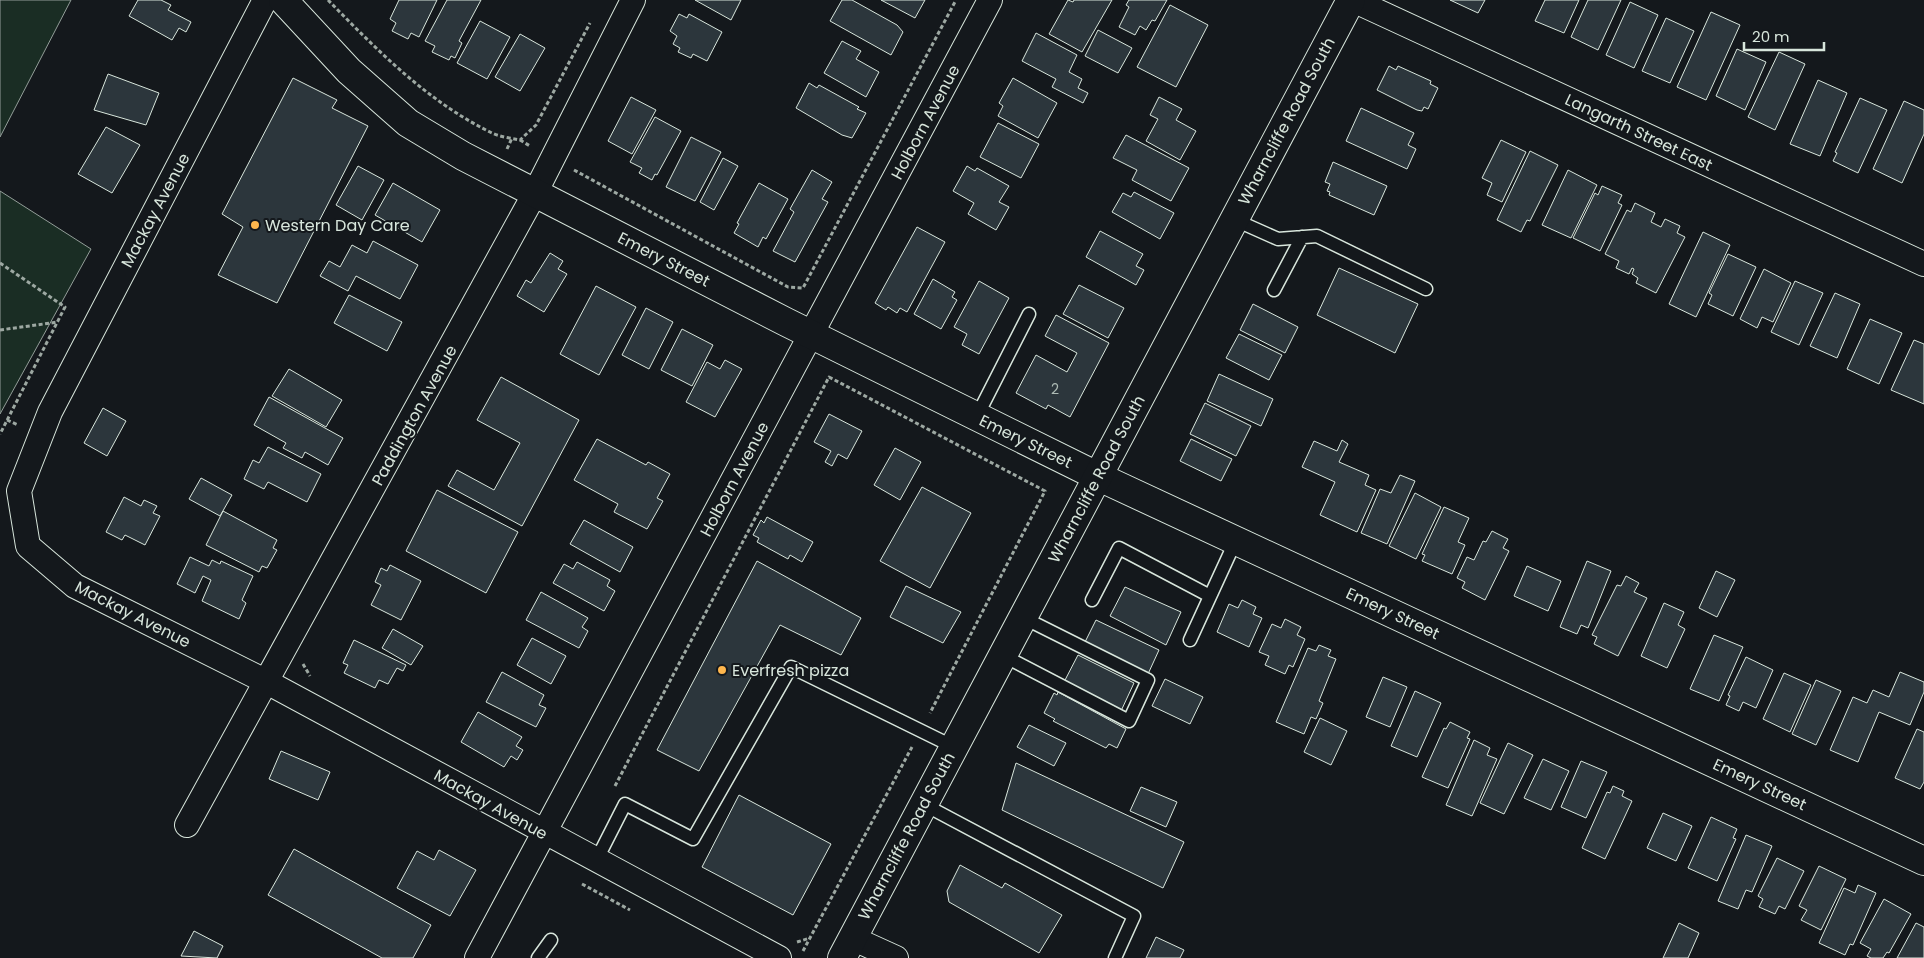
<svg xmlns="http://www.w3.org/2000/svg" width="1924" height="958" font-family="Poppins,sans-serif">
  <rect width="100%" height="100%" fill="#14181c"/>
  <path fill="#1a2d24" stroke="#939e99" d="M0,0H71L0,137Z
    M0,191L91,249L0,414Z"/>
  <path fill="#2c363c" stroke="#d8e6dc" d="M138,0H161L171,5L168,10L191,22L186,32L179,28L172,40L129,16Z
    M399,0H437L419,37L411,33L408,39L392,31L396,23L390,19Z
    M447,0H481L459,41L462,43L455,58L451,56L449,60L432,52L435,46L425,41Z
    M695,0H741L731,20Z
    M842,0H852L897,25L903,32L891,55L830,21Z
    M881,0H925L915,18Z
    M1068,0L1073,2L1074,0H1112L1082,52L1049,34Z
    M1129,0H1167L1155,21L1152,20L1146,30L1140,26L1135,35L1119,27L1129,7L1126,5Z
    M1450,0H1485L1478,13Z
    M1545,0H1579L1564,33L1535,21Z
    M1588,0H1621L1598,50L1571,37Z
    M1630,2L1658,15L1634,68L1606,55Z
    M1170,5L1208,25L1176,87L1137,67Z
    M1711,12L1740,25L1706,100L1677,87Z
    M679,14L687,18L689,14L722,32L707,61L693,54L691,58L678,52L680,48L673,44L677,36L670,31Z
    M1666,18L1694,31L1670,83L1642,71Z
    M480,21L510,37L487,79L457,63Z
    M1098,30L1132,48L1118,73L1085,56Z
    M1036,33L1077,55L1069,72L1082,79L1078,88L1088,93L1083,103L1052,87L1056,79L1022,61Z
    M520,34L545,48L520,91L495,77Z
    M842,41L861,51L856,59L879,72L866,97L824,73Z
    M1737,49L1766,62L1745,110L1716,96Z
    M1779,52L1805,64L1775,130L1748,117Z
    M1389,66L1396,70L1398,66L1431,81L1430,84L1438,88L1428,109L1424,107L1422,111L1417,110L1377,90Z
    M108,74L159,93L146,125L94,110Z
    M293,78L337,100L332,108L368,126L277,303L218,275L243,227L222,214Z
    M1013,78L1057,103L1038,138L998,116L1003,106L999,103Z
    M1818,80L1847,93L1820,156L1790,144Z
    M809,83L817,88L819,85L859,107L857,109L866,113L852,138L842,135L796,108Z
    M631,97L656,110L632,154L608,141Z
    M1159,97L1182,109L1176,120L1196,131L1180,160L1146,141L1158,119L1150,115Z
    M1860,98L1887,110L1858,173L1833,161L1837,153L1835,152Z
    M1904,101L1924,110V134L1902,183L1873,169Z
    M1361,108L1414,133L1408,145L1416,149L1407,169L1346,141Z
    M655,117L681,131L657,175L655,174L652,180L639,173L642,168L630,162Z
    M998,123L1039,144L1021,178L980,157Z
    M106,127L140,145L112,193L78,174Z
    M1126,135L1189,168L1171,201L1132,180L1137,170L1113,158Z
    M691,137L721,152L695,201L666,187Z
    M1501,140L1526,152L1502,202L1487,195L1492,183L1482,178Z
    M1530,151L1558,165L1530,221L1527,220L1521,232L1497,220Z
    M723,158L738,166L714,210L700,202Z
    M1333,162L1387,186L1374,215L1329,195L1330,192L1327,191L1330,184L1325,182Z
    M358,166L384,180L362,220L336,205Z
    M967,166L975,171L977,168L1009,186L999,202L1009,207L996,230L968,214L974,203L953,191Z
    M812,170L832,182L822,199L828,202L795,262L773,251L794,212L790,209Z
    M1568,170L1597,185L1571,238L1542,225Z
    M393,183L440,210L422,242L375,215Z
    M759,183L788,199L766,239L763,237L758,247L734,233L739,224L737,223Z
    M1602,186L1622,195L1618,203L1622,205L1600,251L1573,238L1595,193L1598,195Z
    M1134,192L1174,213L1160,239L1112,212L1123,193L1131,197Z
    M1635,203L1655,213L1651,222L1661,227L1665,219L1680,226L1677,233L1685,237L1656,293L1636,283L1638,278L1632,274L1634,269L1632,268L1629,274L1616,268L1619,261L1605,254L1627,210L1631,212Z
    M917,227L945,242L907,312L900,308L897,313L888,307L886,310L875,303Z
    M1100,231L1143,254L1136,266L1144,270L1136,285L1086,257Z
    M1703,232L1730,245L1696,317L1669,304Z
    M373,241L418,265L400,299L356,276L348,291L320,276L329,261L340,267L352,245L367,253Z
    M550,253L563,261L558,269L567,274L544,312L517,296L526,280L531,283Z
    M1728,254L1756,267L1733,316L1708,304L1712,295L1709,293Z
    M1339,268L1418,304L1395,353L1317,315Z
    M1764,269L1791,283L1773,322L1762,317L1757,328L1740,319Z
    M933,279L955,292L952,297L957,300L941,329L914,314Z
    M979,281L1009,298L979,354L962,345L967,334L954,327Z
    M1795,281L1823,293L1799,345L1771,332Z
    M1079,285L1124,308L1108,338L1063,314Z
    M596,286L636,307L599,375L560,354Z
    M1835,293L1860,304L1837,358L1810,346Z
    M349,295L402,322L387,351L334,323Z
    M1253,304L1298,327L1285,353L1240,330Z
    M646,308L673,322L649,369L622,355Z
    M1056,315L1109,343L1070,417L1048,405L1046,409L1016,393L1036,355L1067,372L1077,353L1045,336Z
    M1870,319L1902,333L1879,384L1847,369Z
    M682,329L713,345L692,386L661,370Z
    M1239,334L1282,355L1269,380L1226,358Z
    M1914,340L1924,344V404L1891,390Z
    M725,360L742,369L715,417L686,402L707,362L720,369Z
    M289,369L342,400L326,427L272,396Z
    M1219,374L1273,399L1261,426L1207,401Z
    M501,377L579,420L522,526L448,486L457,470L494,490L520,443L477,420Z
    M269,397L343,438L328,465L305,452L302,458L283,448L286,443L254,425Z
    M1205,403L1251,426L1236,456L1190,434Z
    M103,408L126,421L107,456L84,443Z
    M829,414L862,431L847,459L838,454L832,466L825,462L831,451L814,442Z
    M597,439L646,465L648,462L670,474L657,498L663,501L647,529L614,512L618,504L574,480Z
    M1191,439L1232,459L1221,481L1180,461Z
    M1342,440L1348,444L1339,462L1369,475L1365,485L1376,490L1357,532L1320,515L1335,482L1302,467L1314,441L1337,451Z
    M268,447L321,474L307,502L268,482L264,489L244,479L253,460L259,463Z
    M895,448L921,462L900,500L874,485Z
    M1400,475L1415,481L1387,544L1361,533L1380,489L1391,493Z
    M201,478L232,495L220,516L189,499Z
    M922,487L971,513L930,588L880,561Z
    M437,490L518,532L486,593L406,551Z
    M1415,493L1441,507L1416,559L1389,546Z
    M124,497L141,506L144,500L157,506L153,513L160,516L145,545L125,535L122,540L106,532Z
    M1444,507L1469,518L1458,542L1465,545L1452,574L1422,561L1425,555L1422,554Z
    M223,511L277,540L273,548L277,550L267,568L262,566L259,572L206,545Z
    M767,517L813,542L802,562L790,555L788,559L757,542L759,538L753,535L761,520L764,523Z
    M584,520L633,547L620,572L570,544Z
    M1492,531L1508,539L1503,548L1509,551L1485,600L1462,588L1465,582L1457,578L1467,557L1474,560L1483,541L1486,542Z
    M190,557L209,566L212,560L220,564L221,561L253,576L242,600L246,603L239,619L202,601L211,580L203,576L195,593L177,584Z
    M757,561L861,618L841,655L780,625L699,771L657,750Z
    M1587,561L1611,571L1588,628L1581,625L1577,634L1560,627Z
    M577,562L610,580L607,586L615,591L604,611L553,583L564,564L573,569Z
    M390,565L421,581L401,620L371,605L381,585L375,582L381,568L387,571Z
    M1527,566L1561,581L1548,611L1514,596Z
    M1716,571L1735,580L1717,617L1699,608Z
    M1626,576L1639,583L1634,592L1647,598L1618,656L1594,644L1597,637L1592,635L1617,585L1621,586Z
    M906,586L961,612L943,643L890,617Z
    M1125,587L1181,612L1166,645L1110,616Z
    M541,592L588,618L582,627L588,631L579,648L526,620Z
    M1242,600L1256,607L1253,614L1262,618L1249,647L1217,632L1229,604L1238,608Z
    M1664,603L1684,612L1678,625L1685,629L1667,668L1641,656Z
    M1285,619L1301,627L1297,635L1305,639L1293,667L1289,665L1285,674L1265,665L1269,656L1259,652L1272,624L1281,628Z
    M1096,620L1159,650L1148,674L1084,644Z
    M393,629L423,646L411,665L382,648Z
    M1714,635L1743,647L1719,701L1690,689Z
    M532,638L566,656L551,684L517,665Z
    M354,640L406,665L403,671L397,668L388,684L379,680L375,688L344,673L348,665L343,663Z
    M1319,645L1331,650L1328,656L1336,659L1319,701L1323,703L1316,719L1311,717L1304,734L1276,722L1308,648L1316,651Z
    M1078,655L1134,683L1121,711L1064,682Z
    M1746,657L1773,670L1756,708L1743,702L1739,711L1726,705L1730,696L1728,695Z
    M502,672L544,695L539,705L546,708L536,727L486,702Z
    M1900,672L1924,682V692L1910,725L1879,712L1858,762L1830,750L1853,697L1867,703L1873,690L1889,697Z
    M1784,673L1811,685L1790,732L1763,719Z
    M1383,677L1407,687L1390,727L1366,717Z
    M1165,679L1203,697L1190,724L1152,706Z
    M1816,680L1841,691L1816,745L1792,734Z
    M1415,691L1441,703L1417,757L1391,746Z
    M1058,692L1126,729L1117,748L1109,744L1106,748L1053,721L1055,719L1044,713L1054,693L1057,695Z
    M478,712L522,737L516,746L523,750L517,760L511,756L504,767L461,742Z
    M1320,718L1347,731L1331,765L1304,752Z
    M1450,722L1470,732L1467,738L1470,739L1448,788L1422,777L1444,728L1446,729Z
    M1029,725L1066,743L1054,766L1017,747Z
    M1917,729L1924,732V782L1920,789L1895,778Z
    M1474,740L1490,748L1487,755L1497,759L1472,816L1446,805Z
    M1508,743L1533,755L1504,814L1480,803Z
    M281,751L330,772L318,800L269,779Z
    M1543,759L1569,771L1551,810L1524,798Z
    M1581,761L1607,772L1586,818L1561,807Z
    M1016,763L1184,842L1163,888L1002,810Z
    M1613,786L1624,791L1622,796L1632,801L1605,859L1582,848L1607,792L1610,793Z
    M1141,787L1177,802L1166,827L1130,811Z
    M739,795L831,844L793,915L702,867Z
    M1663,813L1692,826L1676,861L1647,848Z
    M1711,817L1737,829L1733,838L1736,839L1717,881L1688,868Z
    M1746,835L1772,846L1752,892L1746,890L1738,909L1718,901Z
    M294,849L431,925L413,958H382L268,895Z
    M439,850L476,870L450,916L397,888L417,851L434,860Z
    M1777,858L1804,871L1785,909L1779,906L1775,914L1759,907L1763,899L1758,896Z
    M960,865L1002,888L1005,883L1062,915L1039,953L949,902L947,891Z
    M1819,866L1846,879L1821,930L1801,920L1807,910L1799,906Z
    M1858,885L1876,893L1853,945L1850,944L1845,955L1819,943L1844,888L1855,893Z
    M1884,899L1911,914L1889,953L1887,952L1883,958H1871L1867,956L1871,949L1860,943Z
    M1679,923L1699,933L1688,958H1663Z
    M1916,923L1924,927V958H1897Z
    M194,931L223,946L217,958L181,956Z
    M1156,937L1184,950L1180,958H1146Z"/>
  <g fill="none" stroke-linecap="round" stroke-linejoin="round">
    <g stroke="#d8e6dc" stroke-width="15">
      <path id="service" d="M1233,219L1278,239L1317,236L1426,289
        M1274,290L1302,237
        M977,416L1029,314
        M1092,600L1119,548L1210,596
        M1190,640L1236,540
        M1002,655L1129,721L1148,680L1022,617
        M923,804L1134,916L1115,958
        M596,861L625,804L693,839L791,667L954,747
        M538,958L551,940"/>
    </g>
    <g stroke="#d8e6dc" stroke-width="26">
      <path id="minor" d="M265,0L50,412L19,491L28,546L75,586L267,682L779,958
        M1353,0L1924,264
        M187,825L535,193L633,0
        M852,938L896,958
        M477,958L990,0"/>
    </g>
    <g stroke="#d8e6dc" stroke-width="30">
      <path id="tertiary" d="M283,0L349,71L408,123L463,156L786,322L1097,476L1924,861"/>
    </g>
    <g stroke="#d8e6dc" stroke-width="30">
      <path id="secondary" d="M842,958L1351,0"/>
    </g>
    <path stroke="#9da8a2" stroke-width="3" stroke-dasharray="4 2.5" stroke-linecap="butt" d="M328,0C377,50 427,101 490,132C499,137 511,138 520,140L536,125L590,23
      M520,140L530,146
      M507,149L512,138
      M574,170L788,287L803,288L956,0
      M0,263L65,307L0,434
      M0,330L58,322
      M7,420L18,425
      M303,664L310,676
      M615,786L829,377L1045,491L930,713
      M582,884L630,910
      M797,942L810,938
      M803,951L912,747"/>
    <use href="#service" stroke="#14181c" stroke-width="12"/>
    <use href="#minor" stroke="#14181c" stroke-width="24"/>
    <use href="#tertiary" stroke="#14181c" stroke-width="28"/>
    <use href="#secondary" stroke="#14181c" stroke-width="28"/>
  </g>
  <g fill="#ffb74d" stroke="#14181c" stroke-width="2">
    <circle cx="255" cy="225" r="5"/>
    <circle cx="722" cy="670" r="5"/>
  </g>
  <g text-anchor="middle" stroke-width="4" stroke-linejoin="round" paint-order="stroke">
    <g font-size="14" fill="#adbab4">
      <text x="1055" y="394">2</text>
    </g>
    <g font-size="16" fill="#d8e6dc" stroke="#14181c">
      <text transform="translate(1286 121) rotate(-62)" y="6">Wharncliffe Road South</text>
      <text transform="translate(925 122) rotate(-62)" y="6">Holborn Avenue</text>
      <text transform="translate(1639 132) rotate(25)" y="6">Langarth Street East</text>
      <text transform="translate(155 210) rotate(-62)" y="6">Mackay Avenue</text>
      <text transform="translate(664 259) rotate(27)" y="6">Emery Street</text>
      <text transform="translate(414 415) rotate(-61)" y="6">Paddington Avenue</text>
      <text transform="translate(1026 441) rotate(26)" y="6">Emery Street</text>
      <text transform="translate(734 479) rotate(-62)" y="6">Holborn Avenue</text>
      <text transform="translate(1096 479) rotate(-62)" y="6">Wharncliffe Road South</text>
      <text transform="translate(1393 613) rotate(25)" y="6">Emery Street</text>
      <text transform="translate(133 614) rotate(27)" y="6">Mackay Avenue</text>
      <text transform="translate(1760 784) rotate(25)" y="6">Emery Street</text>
      <text transform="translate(491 804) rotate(29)" y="6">Mackay Avenue</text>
      <text transform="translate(906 836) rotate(-62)" y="6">Wharncliffe Road South</text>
    </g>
    <g font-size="16" fill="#d8e6dc" stroke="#14181c" text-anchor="start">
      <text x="265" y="231">Western Day Care</text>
      <text x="732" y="676">Everfresh pizza</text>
    </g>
  </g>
  <path d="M1744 42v8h80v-8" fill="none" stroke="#d8e6dc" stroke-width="2.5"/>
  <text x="1752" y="42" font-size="15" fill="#d8e6dc" stroke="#14181c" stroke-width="4" paint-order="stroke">20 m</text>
</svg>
